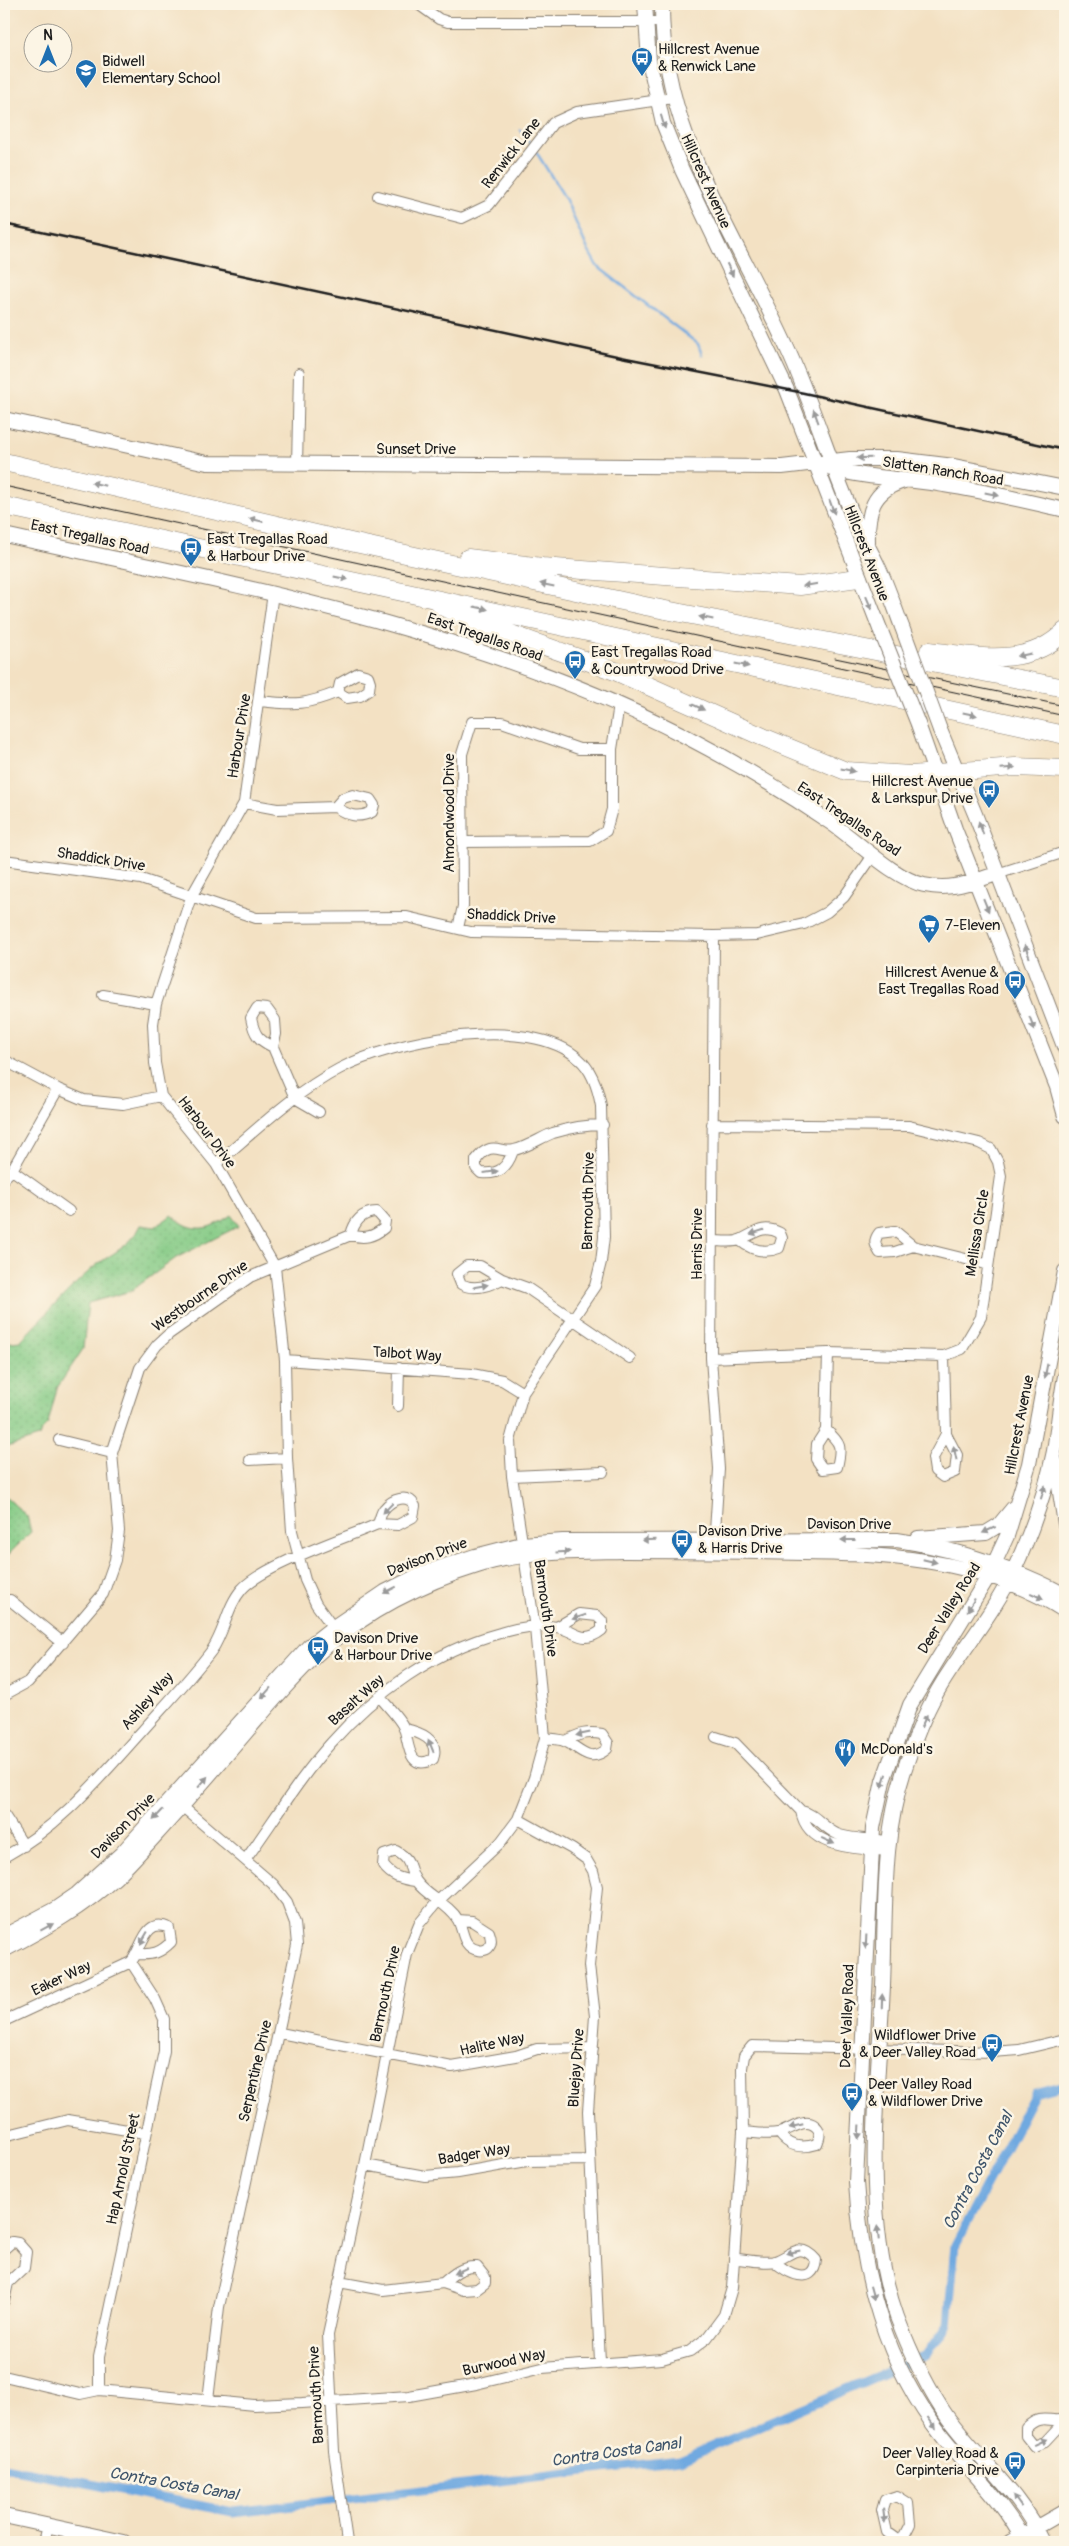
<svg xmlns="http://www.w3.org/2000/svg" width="1069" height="2546" font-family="Pangolin,sans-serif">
  <defs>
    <pattern id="green-dots" width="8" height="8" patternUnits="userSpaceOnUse" patternTransform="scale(1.25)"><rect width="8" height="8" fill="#85cb86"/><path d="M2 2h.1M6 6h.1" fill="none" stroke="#72ae73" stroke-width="1.8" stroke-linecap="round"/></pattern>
  </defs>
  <rect width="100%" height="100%" fill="#fcf5e5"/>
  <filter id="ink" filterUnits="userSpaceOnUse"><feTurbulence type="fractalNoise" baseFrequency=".02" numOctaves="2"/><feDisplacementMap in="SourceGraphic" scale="10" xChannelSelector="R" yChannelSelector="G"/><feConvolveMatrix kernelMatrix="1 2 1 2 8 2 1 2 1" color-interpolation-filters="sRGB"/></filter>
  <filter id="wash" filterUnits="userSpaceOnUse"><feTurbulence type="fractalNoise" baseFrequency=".0096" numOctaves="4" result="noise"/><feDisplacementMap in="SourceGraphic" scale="20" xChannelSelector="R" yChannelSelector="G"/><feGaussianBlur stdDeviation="1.12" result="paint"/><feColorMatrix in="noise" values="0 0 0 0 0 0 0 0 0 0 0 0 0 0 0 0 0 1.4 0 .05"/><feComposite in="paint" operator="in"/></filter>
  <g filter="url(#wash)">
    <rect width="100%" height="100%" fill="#f3e1c3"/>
    <path fill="url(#green-dots)" stroke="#507451" d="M172,1215C194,1235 209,1230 231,1215L239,1226L176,1258L131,1291L88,1303L83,1349L57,1388L48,1424L41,1431L39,1437L4,1448V1343L20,1341C44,1317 68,1289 94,1267C111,1253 131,1247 141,1225L155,1227Z
      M4,1495L27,1516L31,1532L7,1556L4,1568Z"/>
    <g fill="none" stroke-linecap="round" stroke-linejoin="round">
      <path stroke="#70a9e0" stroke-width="2.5" d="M520,130L532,146
        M535,150L565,198L588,250L597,266L698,344L702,355"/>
      <path stroke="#70a9e0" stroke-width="9" d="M4,2467L233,2512L680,2460L927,2355L948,2324L955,2245L1035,2093L1065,2085"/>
    </g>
  </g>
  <g filter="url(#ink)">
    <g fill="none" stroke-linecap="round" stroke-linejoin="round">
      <g stroke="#887e70" stroke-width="12">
        <path id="street" d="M418,4L439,19L448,22H662
          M378,196L462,218L489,205L553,123L577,112L673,98
          M297,465L299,373
          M273,593L244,803L191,897L156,1004L153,1024L155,1063L161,1096L216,1164L275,1267L285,1360L287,1458L292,1531L305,1580L316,1604L337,1633
          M358,673L368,676L370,682L369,690L360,696L347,698L338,692L340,683Z
          M260,701C295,705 306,705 338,692
          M353,795L370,799L374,805L372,812C357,819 348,815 335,807L343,798Z
          M244,803L277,809L335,807
          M464,842L590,841L606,831L612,809V749L619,705
          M4,860L141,879L256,918L407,917L471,932L714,936L757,935L804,924L827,912L844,897L874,854
          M997,874L1065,852
          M458,928L463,906L462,754L472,722H502L579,749H612
          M714,936L711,1358L719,1469L714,1547
          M103,995L156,1004
          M273,1047C258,1040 254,1034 251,1018L257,1008L267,1009L275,1020L276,1034L273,1047L295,1098L319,1112
          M4,1060L58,1089L84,1100L123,1104L161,1096
          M513,1151C507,1168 499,1175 481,1173L476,1168V1160C492,1139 500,1154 514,1150C528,1147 540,1138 553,1133C569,1128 586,1125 603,1125
          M216,1164C255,1131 294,1093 339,1069C392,1040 530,1013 579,1059C592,1070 598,1089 601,1106L604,1237L601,1262L595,1286L523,1393L510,1441L512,1476L535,1628L545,1738L534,1778L518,1819L500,1843L438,1901L419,1924L407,1954L365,2165L328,2335L334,2451L347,2542
          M12,1170L69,1211
          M4,1178L12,1170L58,1089
          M712,1241C720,1241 733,1243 740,1240C755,1233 763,1224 780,1233L782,1238L779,1248C764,1254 751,1250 739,1240
          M913,1246L895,1252L880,1253C875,1245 873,1241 879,1233L895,1231L913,1246L986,1264
          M502,1279C489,1286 474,1291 461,1284L457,1274L467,1266H480L502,1279L527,1288L630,1358
          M944,1356L946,1434L957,1455L955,1472L943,1477L935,1471L933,1458L946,1434
          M711,1358L828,1353L944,1356L962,1349L981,1317L1001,1176L998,1162L991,1149L979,1143L909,1126L712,1124
          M285,1360L472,1374L502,1380L523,1393
          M398,1406L399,1368
          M826,1430C841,1443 842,1447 837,1467L823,1469L816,1459L817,1444L826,1430L828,1353
          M59,1440L112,1453
          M250,1460L287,1458
          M512,1476L603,1472
          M10,1600L63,1643
          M4,1695L28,1682L103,1594L115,1560L119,1531L112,1453L140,1368L157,1345L169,1334L250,1277L351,1235C364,1239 373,1237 384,1228L385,1221L377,1212C362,1212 354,1222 351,1235
          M379,1696C387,1706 399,1717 404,1728C409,1740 407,1773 433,1759C440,1739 419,1732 404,1729
          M716,1737L735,1743L801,1811C808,1850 858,1848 888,1851
          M545,1738C551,1739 559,1739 564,1741C579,1746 588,1765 607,1749L608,1743L602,1734C587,1731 579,1734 565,1741
          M177,1802L273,1884L287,1902L295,1923L297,1945L219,2307L208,2400
          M801,1811C816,1814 823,1828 837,1834C852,1840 874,1839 889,1841
          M4,1815L24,1846
          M518,1819L572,1849L586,1859L593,1871L597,1887L589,1966L595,2016L588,2111L600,2362
          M4,1857C60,1827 101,1776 143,1730C166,1704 191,1678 212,1650C225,1631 227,1606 242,1589C264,1565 345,1538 378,1524L398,1525L413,1517L415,1506C408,1493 392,1499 384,1509C381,1512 380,1519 378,1524
          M246,1859C273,1822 300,1777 331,1743C376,1692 434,1651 500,1633C516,1628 540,1624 557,1627C575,1630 582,1646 602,1630V1621L597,1616L579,1614L557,1627
          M415,1881C401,1879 392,1877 383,1865L384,1855L396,1851C414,1861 407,1868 416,1881C426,1896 449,1904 458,1920C464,1931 462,1947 478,1950C482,1951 487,1950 489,1947C492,1943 491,1937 489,1932L472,1921L458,1920
          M4,2021L131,1962C142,1950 144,1916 169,1928L171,1942C160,1953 153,1955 138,1954
          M280,2033L452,2067L516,2056L537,2049L593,2048
          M743,2132C754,2133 768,2135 778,2133C790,2131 807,2114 818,2129C821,2134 819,2139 817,2144C801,2149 789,2147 779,2133
          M4,2136L68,2120L145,2133
          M365,2165L425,2176L458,2173L527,2161L588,2160
          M4,2249L12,2242L18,2243L26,2252L24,2268L8,2283L4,2301
          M735,2259C746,2259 764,2264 775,2261C791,2256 799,2240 816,2260C814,2287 786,2273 774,2261
          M339,2282L383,2290L443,2283L464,2290L477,2289L485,2283V2277L477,2267C462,2266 453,2274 443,2283
          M4,2376L80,2394L99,2390L254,2405L302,2403L409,2396L476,2384L542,2368L662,2359L690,2351L707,2338L724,2315L732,2288L743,2132L742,2068L744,2056L752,2046L992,2052L1019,2050L1065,2039
          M99,2390V2357L164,2051V2019L155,1999L131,1962
          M1059,2421V2427L1045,2442L1034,2446L1026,2436V2428C1042,2412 1050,2424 1065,2419
          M44,2542L48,2526
          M68,2542L70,2530
          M901,2542L887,2532L882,2510L885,2500L897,2496L908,2503L910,2524L901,2542"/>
      </g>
      <g stroke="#887e70" stroke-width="16">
        <path id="secondary" d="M645,4L649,61L663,123L682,170L787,390L880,629
          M662,4C661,132 736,235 787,348C813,404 830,464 855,520C861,535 870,549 877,564C887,584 894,606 902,627
          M4,419L207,463L782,467L850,459H897L954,466L1065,488
          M831,468C867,479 906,478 944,485C985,491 1025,501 1065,510
          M4,535C234,585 471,627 683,735C733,761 784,791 831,823C856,840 895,879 924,885C953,891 970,882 997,874
          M868,543C867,512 872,490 904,481
          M918,724L955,829L1057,1087L1065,1116
          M940,730L975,814L1065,1049
          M1055,1461L1065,1524
          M918,1538L986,1533L999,1525L1013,1508
          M4,1936L55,1909L77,1894L121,1854L309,1646L332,1628L385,1592L421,1574L475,1556L522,1544L563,1541L897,1540C957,1549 1012,1567 1065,1595
          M4,1950C44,1929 82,1908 116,1877C130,1864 142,1850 154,1837C190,1798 225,1757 259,1717C279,1694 299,1670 322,1650C366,1612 421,1583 477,1566C524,1551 574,1552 623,1551C667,1551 712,1551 757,1552C864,1554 971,1551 1065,1611
          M4,2516L124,2542
          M1011,2542L1065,2511
          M1024,2542C1004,2502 970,2471 943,2437C885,2365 861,2272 856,2182L873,1828L883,1781L910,1705L988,1577L1007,1536L1029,1464L1065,1271
          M1043,2542C1021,2494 979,2460 948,2418C927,2388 910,2351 897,2317C861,2218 878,2090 883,1986C886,1912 881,1833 907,1762C916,1735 928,1706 943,1682C966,1645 996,1609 1014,1570C1031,1533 1046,1491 1054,1451C1058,1426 1060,1401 1065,1376"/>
      </g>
      <g stroke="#887e70" stroke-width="19">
        <path id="highway" d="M4,462L355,543L645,606L1065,688
          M4,506L1065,735
          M468,558L542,567L800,586L858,578
          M441,606L466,618L615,671L763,737L846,771L911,775L1015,767L1065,769
          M929,651C976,656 1028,669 1065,631"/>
      </g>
      <use href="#street" stroke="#fff" stroke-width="10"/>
      <use href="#secondary" stroke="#fff" stroke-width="14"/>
      <use href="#highway" stroke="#fff" stroke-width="18"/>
      <path stroke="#1c1c1c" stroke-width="1" d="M4,486L1065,716
        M835,658L1065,706"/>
      <path stroke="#1c1c1c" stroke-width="2.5" d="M4,224L626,358L804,393L1065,450"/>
      <g stroke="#887e70" stroke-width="16" stroke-linecap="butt">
        <path id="secondary-bridge" d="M902,627L940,730
          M880,629L918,724"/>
      </g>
      <use href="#secondary-bridge" stroke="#fff" stroke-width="14"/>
    </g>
    <defs><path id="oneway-solid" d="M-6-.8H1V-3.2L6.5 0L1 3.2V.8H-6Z" transform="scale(1.25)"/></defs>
    <g fill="#999">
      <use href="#oneway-solid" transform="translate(663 122) rotate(73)"/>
      <use href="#oneway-solid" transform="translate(730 270) rotate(64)"/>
      <use href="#oneway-solid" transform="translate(816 416) rotate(-110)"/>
      <use href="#oneway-solid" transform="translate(864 458) rotate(178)"/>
      <use href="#oneway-solid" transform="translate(98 484) rotate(-167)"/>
      <use href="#oneway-solid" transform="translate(992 494) rotate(12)"/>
      <use href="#oneway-solid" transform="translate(832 507) rotate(70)"/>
      <use href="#oneway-solid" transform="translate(256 520) rotate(-167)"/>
      <use href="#oneway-solid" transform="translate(341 578) rotate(12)"/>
      <use href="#oneway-solid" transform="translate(547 585) rotate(-168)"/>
      <use href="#oneway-solid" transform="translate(810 585) rotate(171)"/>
      <use href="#oneway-solid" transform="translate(869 603) rotate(67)"/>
      <use href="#oneway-solid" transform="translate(481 608) rotate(12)"/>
      <use href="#oneway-solid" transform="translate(706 618) rotate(-169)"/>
      <use href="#oneway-solid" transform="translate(1024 655) rotate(168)"/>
      <use href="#oneway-solid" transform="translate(742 665) rotate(12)"/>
      <use href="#oneway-solid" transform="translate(698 707) rotate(25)"/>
      <use href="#oneway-solid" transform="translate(970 714) rotate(12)"/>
      <use href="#oneway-solid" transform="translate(1008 768) rotate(-5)"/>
      <use href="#oneway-solid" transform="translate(848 770) rotate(11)"/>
      <use href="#oneway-solid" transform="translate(981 828) rotate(-110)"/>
      <use href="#oneway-solid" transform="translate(986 905) rotate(68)"/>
      <use href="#oneway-solid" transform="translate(1027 951) rotate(-111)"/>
      <use href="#oneway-solid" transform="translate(1032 1023) rotate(69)"/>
      <use href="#oneway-solid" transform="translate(491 1172) rotate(-7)"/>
      <use href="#oneway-solid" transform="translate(757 1232) rotate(163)"/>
      <use href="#oneway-solid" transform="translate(481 1286) rotate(-10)"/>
      <use href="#oneway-solid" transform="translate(1046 1371) rotate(101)"/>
      <use href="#oneway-solid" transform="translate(955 1453) rotate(-102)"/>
      <use href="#oneway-solid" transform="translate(1043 1492) rotate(-73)"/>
      <use href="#oneway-solid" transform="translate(388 1508) rotate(134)"/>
      <use href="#oneway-solid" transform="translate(989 1530) rotate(155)"/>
      <use href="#oneway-solid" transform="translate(649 1540) rotate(179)"/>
      <use href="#oneway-solid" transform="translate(848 1540) rotate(-180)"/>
      <use href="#oneway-solid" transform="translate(563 1552) rotate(-3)"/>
      <use href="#oneway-solid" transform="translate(930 1561) rotate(13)"/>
      <use href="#oneway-solid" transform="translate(390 1590) rotate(153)"/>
      <use href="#oneway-solid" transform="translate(1037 1596) rotate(25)"/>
      <use href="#oneway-solid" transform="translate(971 1605) rotate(121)"/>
      <use href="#oneway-solid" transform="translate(579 1617) rotate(162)"/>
      <use href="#oneway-solid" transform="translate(266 1693) rotate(131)"/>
      <use href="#oneway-solid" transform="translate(924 1721) rotate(-65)"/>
      <use href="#oneway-solid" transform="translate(583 1734) rotate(168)"/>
      <use href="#oneway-solid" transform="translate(431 1746) rotate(-112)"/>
      <use href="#oneway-solid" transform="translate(884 1781) rotate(106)"/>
      <use href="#oneway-solid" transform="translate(203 1782) rotate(-49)"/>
      <use href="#oneway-solid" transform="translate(158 1815) rotate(133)"/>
      <use href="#oneway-solid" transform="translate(828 1841) rotate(24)"/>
      <use href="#oneway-solid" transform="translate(47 1927) rotate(-28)"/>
      <use href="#oneway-solid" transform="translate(144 1938) rotate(120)"/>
      <use href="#oneway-solid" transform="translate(866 1942) rotate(93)"/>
      <use href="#oneway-solid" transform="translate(882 2001) rotate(-88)"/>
      <use href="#oneway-solid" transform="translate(796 2126) rotate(166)"/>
      <use href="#oneway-solid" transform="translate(859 2132) rotate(93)"/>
      <use href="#oneway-solid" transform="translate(878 2233) rotate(-96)"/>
      <use href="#oneway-solid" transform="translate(793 2252) rotate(168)"/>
      <use href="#oneway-solid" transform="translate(460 2271) rotate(156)"/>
      <use href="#oneway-solid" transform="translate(872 2293) rotate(74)"/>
      <use href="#oneway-solid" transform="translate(932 2423) rotate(53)"/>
      <use href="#oneway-solid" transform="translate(1041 2442) rotate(-24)"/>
      <use href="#oneway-solid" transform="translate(1017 2501) rotate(-126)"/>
      <use href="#oneway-solid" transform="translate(884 2516) rotate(83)"/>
    </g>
  </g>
  <defs>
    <g id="bus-pin" transform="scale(1.125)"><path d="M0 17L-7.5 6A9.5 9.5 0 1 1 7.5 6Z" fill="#1f6fb2" stroke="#fcf5e5"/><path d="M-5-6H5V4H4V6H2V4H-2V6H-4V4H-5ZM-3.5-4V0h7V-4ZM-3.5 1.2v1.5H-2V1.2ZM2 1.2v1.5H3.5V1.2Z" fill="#fff"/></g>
    <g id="school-pin" transform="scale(1.125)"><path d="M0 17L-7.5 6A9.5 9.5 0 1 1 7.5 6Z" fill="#1f6fb2" stroke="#fcf5e5"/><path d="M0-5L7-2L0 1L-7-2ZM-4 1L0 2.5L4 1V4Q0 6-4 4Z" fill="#fff"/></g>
    <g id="supermarket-pin" transform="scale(1.125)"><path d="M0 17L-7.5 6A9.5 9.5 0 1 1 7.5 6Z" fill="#1f6fb2" stroke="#fcf5e5"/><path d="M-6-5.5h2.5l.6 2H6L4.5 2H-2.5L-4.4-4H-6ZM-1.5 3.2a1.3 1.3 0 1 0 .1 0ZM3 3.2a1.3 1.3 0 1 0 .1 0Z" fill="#fff"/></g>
    <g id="restaurant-pin" transform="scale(1.125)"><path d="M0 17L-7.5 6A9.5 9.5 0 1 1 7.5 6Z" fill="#1f6fb2" stroke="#fcf5e5"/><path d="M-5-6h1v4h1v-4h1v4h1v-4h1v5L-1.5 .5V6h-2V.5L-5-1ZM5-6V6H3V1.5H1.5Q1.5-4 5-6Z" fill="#fff"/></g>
  </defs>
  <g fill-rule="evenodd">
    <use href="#bus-pin" x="642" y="58"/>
    <use href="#school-pin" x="86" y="70"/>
    <use href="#bus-pin" x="191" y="548"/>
    <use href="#bus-pin" x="575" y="661"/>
    <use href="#bus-pin" x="989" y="790"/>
    <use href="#supermarket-pin" x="929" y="925"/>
    <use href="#bus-pin" x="1015" y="981"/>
    <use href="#bus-pin" x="682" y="1540"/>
    <use href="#bus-pin" x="318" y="1647"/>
    <use href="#restaurant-pin" x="845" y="1749"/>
    <use href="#bus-pin" x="992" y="2044"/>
    <use href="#bus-pin" x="852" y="2093"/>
    <use href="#bus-pin" x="1015" y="2462"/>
  </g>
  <g text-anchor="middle" stroke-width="5" stroke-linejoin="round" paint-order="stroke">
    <g font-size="15" fill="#1c1c1c" stroke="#fcf5e5" text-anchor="start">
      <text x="658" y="54">Hillcrest Avenue<tspan x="658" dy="17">&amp; Renwick Lane</tspan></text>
      <text x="102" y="66">Bidwell<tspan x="102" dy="17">Elementary School</tspan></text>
      <text x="207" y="544">East Tregallas Road<tspan x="207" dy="17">&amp; Harbour Drive</tspan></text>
      <text x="591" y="657">East Tregallas Road<tspan x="591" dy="17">&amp; Countrywood Drive</tspan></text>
      <text x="973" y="786" text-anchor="end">Hillcrest Avenue<tspan x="973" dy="17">&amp; Larkspur Drive</tspan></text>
      <text x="945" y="930">7-Eleven</text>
      <text x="999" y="977" text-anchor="end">Hillcrest Avenue &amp;<tspan x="999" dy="17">East Tregallas Road</tspan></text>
      <text x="698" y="1536">Davison Drive<tspan x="698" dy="17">&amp; Harris Drive</tspan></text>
      <text x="334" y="1643">Davison Drive<tspan x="334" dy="17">&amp; Harbour Drive</tspan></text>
      <text x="861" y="1754">McDonald's</text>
      <text x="976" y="2040" text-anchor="end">Wildflower Drive<tspan x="976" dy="17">&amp; Deer Valley Road</tspan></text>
      <text x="868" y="2089">Deer Valley Road<tspan x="868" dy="17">&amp; Wildflower Drive</tspan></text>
      <text x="999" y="2458" text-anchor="end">Deer Valley Road &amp;<tspan x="999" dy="17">Carpinteria Drive</tspan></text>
    </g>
    <g font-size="15" fill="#1c1c1c" stroke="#fcf5e5">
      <text transform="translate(511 153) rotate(-52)" y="5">Renwick Lane</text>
      <text transform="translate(706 181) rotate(66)" y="5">Hillcrest Avenue</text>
      <text x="416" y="454">Sunset Drive</text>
      <text transform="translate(943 471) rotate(9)" y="5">Slatten Ranch Road</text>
      <text transform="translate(90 537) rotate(12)" y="5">East Tregallas Road</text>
      <text transform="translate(867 553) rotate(69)" y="5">Hillcrest Avenue</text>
      <text transform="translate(485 637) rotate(19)" y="5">East Tregallas Road</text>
      <text transform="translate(239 736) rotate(-81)" y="5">Harbour Drive</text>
      <text transform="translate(449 813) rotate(-90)" y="5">Almondwood Drive</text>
      <text transform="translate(849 819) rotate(34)" y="5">East Tregallas Road</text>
      <text transform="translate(101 859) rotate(9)" y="5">Shaddick Drive</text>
      <text transform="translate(511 916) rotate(3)" y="5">Shaddick Drive</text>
      <text transform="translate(207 1132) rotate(53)" y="5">Harbour Drive</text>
      <text transform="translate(588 1201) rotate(-89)" y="5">Barmouth Drive</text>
      <text transform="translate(977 1233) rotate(-81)" y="5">Mellissa Circle</text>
      <text transform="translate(697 1244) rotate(-90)" y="5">Harris Drive</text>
      <text transform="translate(200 1296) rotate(-35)" y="5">Westbourne Drive</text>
      <text transform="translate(407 1354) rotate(4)" y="5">Talbot Way</text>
      <text transform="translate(1019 1425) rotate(-79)" y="5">Hillcrest Avenue</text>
      <text x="849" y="1529">Davison Drive</text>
      <text transform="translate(427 1557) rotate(-21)" y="5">Davison Drive</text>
      <text transform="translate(546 1608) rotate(82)" y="5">Barmouth Drive</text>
      <text transform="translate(949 1608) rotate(-58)" y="5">Deer Valley Road</text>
      <text transform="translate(356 1700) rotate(-42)" y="5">Basalt Way</text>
      <text transform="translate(147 1701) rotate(-49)" y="5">Ashley Way</text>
      <text transform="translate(123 1826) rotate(-46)" y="5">Davison Drive</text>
      <text transform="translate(61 1978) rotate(-25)" y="5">Eaker Way</text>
      <text transform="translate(385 1994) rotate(-78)" y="5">Barmouth Drive</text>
      <text transform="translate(847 2016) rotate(-88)" y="5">Deer Valley Road</text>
      <text transform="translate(492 2044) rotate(-12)" y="5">Halite Way</text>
      <text transform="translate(576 2068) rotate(-86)" y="5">Bluejay Drive</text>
      <text transform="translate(255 2071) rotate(-77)" y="5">Serpentine Drive</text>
      <text transform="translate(474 2154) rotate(-9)" y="5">Badger Way</text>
      <text transform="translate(123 2169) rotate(-78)" y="5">Hap Arnold Street</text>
      <text transform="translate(504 2362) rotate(-12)" y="5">Burwood Way</text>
      <text transform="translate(316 2395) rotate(-93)" y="5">Barmouth Drive</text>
    </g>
    <g font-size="16" font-style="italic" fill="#3e546a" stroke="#fcf5e5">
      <text transform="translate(977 2170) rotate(-62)" y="6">Contra Costa Canal</text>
      <text transform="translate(616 2451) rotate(-8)" y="6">Contra Costa Canal</text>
      <text transform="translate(174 2483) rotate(10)" y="6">Contra Costa Canal</text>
    </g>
  </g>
  <rect width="1069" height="2546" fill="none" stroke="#fcf5e5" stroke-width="20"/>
  <g transform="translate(48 48)"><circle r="24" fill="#fcf5e5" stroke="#a29e95"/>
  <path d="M0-4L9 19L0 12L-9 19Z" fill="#1f6fb2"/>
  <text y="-8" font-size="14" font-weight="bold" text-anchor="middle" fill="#1c1c1c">N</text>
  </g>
</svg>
